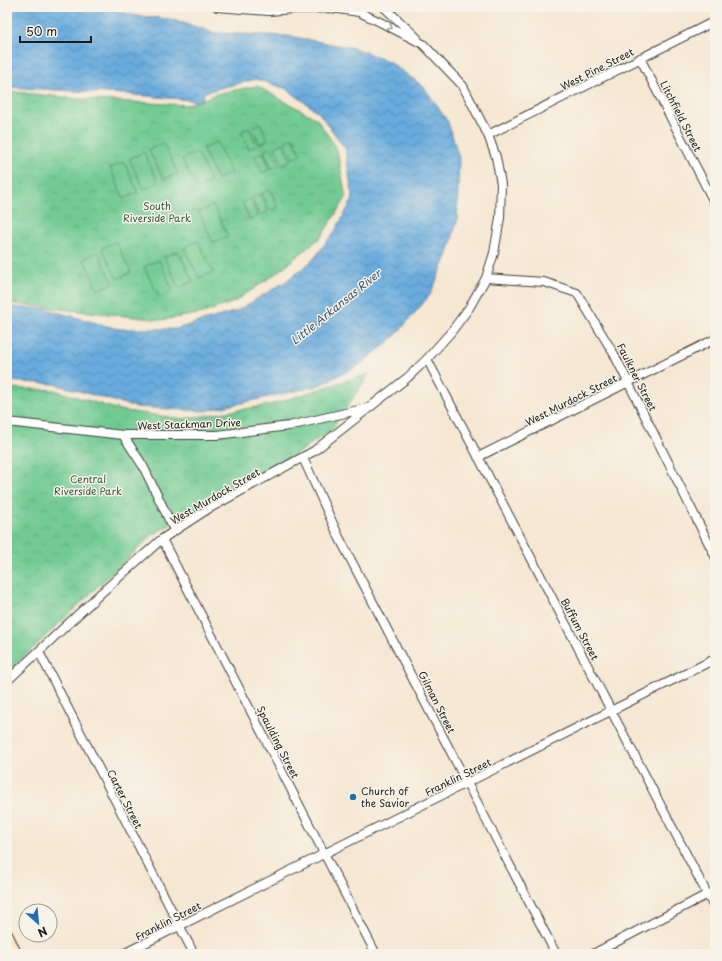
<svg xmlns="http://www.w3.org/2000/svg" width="722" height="961" font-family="'Playpen Sans',sans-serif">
  <defs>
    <pattern id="park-crowns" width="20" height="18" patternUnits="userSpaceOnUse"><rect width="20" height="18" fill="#70ca92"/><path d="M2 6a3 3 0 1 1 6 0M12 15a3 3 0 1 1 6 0" fill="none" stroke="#60ad7d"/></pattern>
    <pattern id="water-waves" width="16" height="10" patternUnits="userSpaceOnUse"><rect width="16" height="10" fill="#69abdd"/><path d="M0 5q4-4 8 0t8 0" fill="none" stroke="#568ab2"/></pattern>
  </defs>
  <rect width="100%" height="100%" fill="#f7f3e8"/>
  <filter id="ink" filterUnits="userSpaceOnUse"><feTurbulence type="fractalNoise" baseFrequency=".025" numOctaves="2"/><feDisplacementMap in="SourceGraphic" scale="8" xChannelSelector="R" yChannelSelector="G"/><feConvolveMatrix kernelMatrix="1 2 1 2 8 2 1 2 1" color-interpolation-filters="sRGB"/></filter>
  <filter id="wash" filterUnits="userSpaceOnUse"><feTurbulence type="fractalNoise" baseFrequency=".012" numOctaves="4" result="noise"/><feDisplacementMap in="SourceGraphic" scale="16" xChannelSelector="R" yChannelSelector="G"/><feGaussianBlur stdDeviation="0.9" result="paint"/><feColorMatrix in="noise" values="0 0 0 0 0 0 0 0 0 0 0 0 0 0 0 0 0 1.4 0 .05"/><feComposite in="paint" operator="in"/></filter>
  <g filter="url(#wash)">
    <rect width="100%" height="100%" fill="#f5e7d2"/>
    <path fill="url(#park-crowns)" stroke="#467357" d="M257,86L317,119L337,149L346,198L321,237L275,274L234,302L203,313L162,320L7,303V91L78,99L186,105L220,93Z
      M370,373L332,429L298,453L250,477L151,536L7,673V388L54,390L119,410L183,419L270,405Z"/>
    <path fill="#70ca92" stroke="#467357" d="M260,123L268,140L260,144L252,127Z
      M249,128L257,145L249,149L241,132Z
      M293,138L301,155L293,158L285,141Z
      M217,142L231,173L217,179L203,149Z
      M163,143L178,173L164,180L149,150Z
      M283,143L291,160L283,164L275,147Z
      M272,148L280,165L272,168L264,151Z
      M144,152L158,183L144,189L129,159Z
      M197,152L211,182L197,189L182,159Z
      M263,152L270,169L262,173L255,156Z
      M124,162L138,192L124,199L110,168Z
      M270,189L278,207L270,210L262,193Z
      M260,194L268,212L260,215L252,198Z
      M250,199L258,216L250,220L242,203Z
      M213,205L228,236L213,243L199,212Z
      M198,241L213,272L199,278L184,248Z
      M116,242L131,272L117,279L102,248Z
      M178,251L193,281L179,288L164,257Z
      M98,252L113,283L98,290L84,259Z
      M159,260L173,291L159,297L144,267Z"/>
    <path fill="url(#water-waves)" stroke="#42647c" d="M7,7H104L136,16L170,19L216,33L288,36L354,48L388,61L424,87L448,122L459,158L457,221L448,254L430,295L395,336L360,365L317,386L205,411L135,407L55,384L7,381V307L46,309L118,329H176L237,311L285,282L312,261L335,231L353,199L345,148L319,113L287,89L256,79L205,92L201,101L125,94L7,87Z"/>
  </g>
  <g filter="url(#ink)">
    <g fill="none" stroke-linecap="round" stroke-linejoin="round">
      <g stroke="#3d3a37" stroke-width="10">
        <path id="street" d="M217,7L269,11L304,8
          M384,7L417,38
          M640,58L715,204
          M488,135L715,21
          M486,278L544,282L577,293L614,354L715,556
          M427,359L715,909
          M7,422L123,435H217L289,426L367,408
          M123,435L143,466L174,530
          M478,457L715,339
          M303,458L339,537L556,954
          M162,539L376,954
          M39,652L194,954
          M7,681L101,593L162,539L208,509L314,451L407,378L427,359L451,332L469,308L486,278L494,253L500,218L501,184L496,157L488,135L463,86L423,44L380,22L359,12L331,8L298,9
          M123,954L715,659
          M593,954L708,894"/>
      </g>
      <g stroke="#3d3a37" stroke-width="13">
        <path id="secondary" d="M7,935L16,954"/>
      </g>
      <use href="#street" stroke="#fff" stroke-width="8"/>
      <use href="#secondary" stroke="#f9e7c3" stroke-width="11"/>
    </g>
    <defs><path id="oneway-chevron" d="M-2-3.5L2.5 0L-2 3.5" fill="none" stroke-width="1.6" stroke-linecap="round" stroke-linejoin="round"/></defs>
    <use stroke="#999" href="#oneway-chevron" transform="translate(390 27) rotate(29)"/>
  </g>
  <circle fill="#1f6fb2" stroke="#f7f3e8" stroke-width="1.5" cx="353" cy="797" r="4"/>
  <g text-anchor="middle" stroke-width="3" stroke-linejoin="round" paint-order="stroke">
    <g font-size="10" fill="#1c1c1c" stroke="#f7f3e8">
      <text transform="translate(597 69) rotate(-27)" y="4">West Pine Street</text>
      <text transform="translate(681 116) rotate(63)" y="4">Litchfield Street</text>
      <text transform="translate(637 377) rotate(63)" y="4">Faulkner Street</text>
      <text transform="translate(571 400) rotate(-27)" y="4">West Murdock Street</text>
      <text transform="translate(189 424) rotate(-2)" y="4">West Stackman Drive</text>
      <text transform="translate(215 496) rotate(-30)" y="4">West Murdock Street</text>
      <text transform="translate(580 629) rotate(62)" y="4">Buffum Street</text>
      <text transform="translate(437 702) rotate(63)" y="4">Gilman Street</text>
      <text transform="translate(278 742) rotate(63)" y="4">Spaulding Street</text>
      <text transform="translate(458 777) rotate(-26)" y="4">Franklin Street</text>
      <text transform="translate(125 799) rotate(63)" y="4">Carter Street</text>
      <text transform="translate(168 921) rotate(-27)" y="4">Franklin Street</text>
    </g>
    <g font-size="10" fill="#395945" stroke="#f7f3e8">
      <text x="157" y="210">South<tspan x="157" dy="12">Riverside Park</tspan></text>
      <text x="88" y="483">Central<tspan x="88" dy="12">Riverside Park</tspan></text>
    </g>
    <g font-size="10" fill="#1c1c1c" stroke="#f7f3e8" text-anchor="start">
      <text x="361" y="795">Church of<tspan x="361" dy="12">the Savior</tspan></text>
    </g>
    <g font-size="11" font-style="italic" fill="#3b5569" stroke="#f7f3e8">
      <text transform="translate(336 307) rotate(-39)" y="4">Little Arkansas River</text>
    </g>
  </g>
  <rect width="722" height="961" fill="none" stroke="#f7f3e8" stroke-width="24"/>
  <g transform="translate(38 923) rotate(153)"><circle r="19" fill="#f7f3e8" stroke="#9f9d96"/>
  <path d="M0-3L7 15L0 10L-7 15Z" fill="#1f6fb2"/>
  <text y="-6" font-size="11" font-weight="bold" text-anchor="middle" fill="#1c1c1c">N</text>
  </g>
  <path d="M20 36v6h71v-6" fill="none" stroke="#1c1c1c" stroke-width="2"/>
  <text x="26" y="36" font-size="12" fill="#1c1c1c" stroke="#f7f3e8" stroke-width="3" paint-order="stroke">50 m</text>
</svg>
